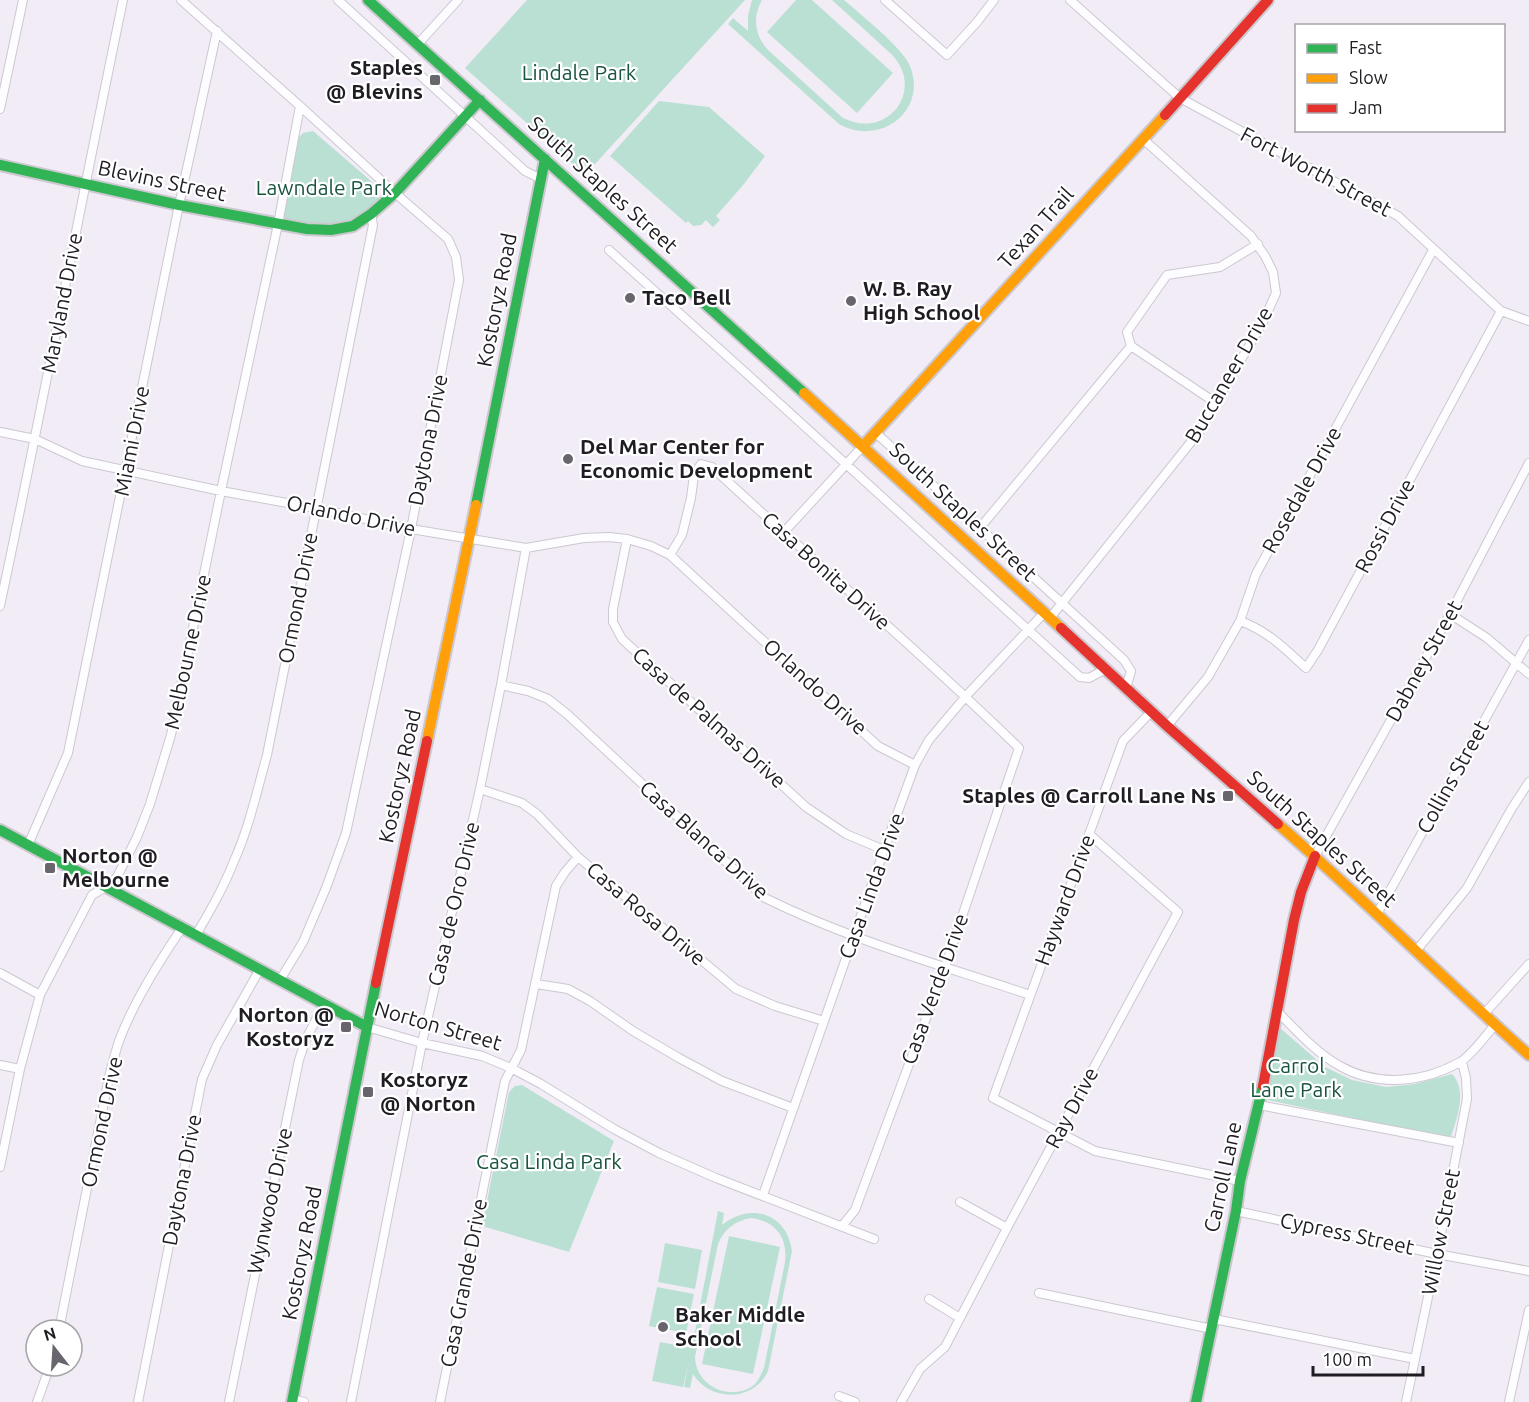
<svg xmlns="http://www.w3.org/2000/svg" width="1529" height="1402" font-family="Ubuntu,sans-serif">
  <rect width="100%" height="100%" fill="#f2ecf7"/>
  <path fill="#b9e0d2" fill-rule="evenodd" d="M527,0H745L585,175L465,68Z
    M752,0H762C752,17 755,36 768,50L843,118C857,125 874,126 887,117C905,106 910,82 899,64C894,55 884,48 877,41C862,27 847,14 832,0H844C861,15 902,47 910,66C928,111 880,147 839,124L728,24L733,18L748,31V16Z
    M796,0H812L893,73L857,113L767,32Z
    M659,101L709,107L765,156L744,184L716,216L720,220L713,227L706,220L701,225L693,226L688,221L686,223L610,156Z
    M313,131L378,187C379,192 380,196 377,201C370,214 341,225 326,226C314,226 300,222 288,220L284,217L282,211L297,139L303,133Z
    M1280,1028L1325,1067L1352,1080L1386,1087L1415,1084L1452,1074C1467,1090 1458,1116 1451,1136L1442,1137L1268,1100L1264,1098L1277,1029Z
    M522,1085L614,1141L569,1252L482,1226L509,1092L515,1086Z
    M718,1211L724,1213L722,1225C750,1202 787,1213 792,1251L768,1371C754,1402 710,1402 693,1374L690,1388L684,1387L688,1365L683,1387L652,1381L660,1342L692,1348ZM751,1218C776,1221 788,1238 785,1262L764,1368C761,1374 759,1380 754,1385C731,1402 696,1387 695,1357L718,1244C724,1229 735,1221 751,1218Z
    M729,1236L780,1247L753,1374L702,1364Z
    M665,1243L702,1250L695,1289L658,1282Z
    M657,1287L694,1294L686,1333L649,1326Z"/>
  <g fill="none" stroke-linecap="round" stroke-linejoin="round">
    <g stroke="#ccc8d0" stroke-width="10">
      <path id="street" d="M181,0L300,106L395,193L448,239L456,257L459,280L411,529L346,833L326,888L303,942L280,980
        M338,0L525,171L541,179
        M885,0L947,55L977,22L994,0
        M1070,0L1180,98L1398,216L1501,311L1529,321
        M417,45L458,0
        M0,109L23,0
        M609,250L746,373L1080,677L1089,678L1106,669
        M1131,346L1216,403
        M0,432L35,439L82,461L221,491L315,508L411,529L526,548L584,538L609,537L627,539L651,546L670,555L878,746L915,765
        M876,433L1124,660L1131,671L1126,688
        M979,529L1131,346L1127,332L1167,275L1220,267L1258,244
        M783,533L863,446
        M627,539L613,609V622L622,639L806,807L846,834L884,850
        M670,555L682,535L691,498L694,475L701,464L712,467C814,562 920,651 1019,748L945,967L855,1210L842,1226
        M0,606C43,404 81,202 123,0
        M1450,614L1487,638L1529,674
        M1050,618L1199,432L1263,322L1276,293L1273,272L1265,256L1251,236L1143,139
        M1240,621C1268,631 1285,649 1306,668L1318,650L1501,311
        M501,685L528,691L548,699L567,714L765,898C850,940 941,965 1030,995
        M1151,712L1123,741L993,1098L1095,1151L1240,1181
        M1167,726L1208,677L1240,621L1256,574L1433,250
        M480,789L522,803L537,814L578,857L736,989L775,1006L824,1021
        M28,845L68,753L179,205L217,31
        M1315,856L1450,614L1529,463
        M1377,914L1529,640
        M196,935C210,911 224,887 234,861C249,828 257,791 267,755L373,225L371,214
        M1416,951L1467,888L1512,808L1529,782
        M0,973L40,995
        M536,984L568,989L590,1001L633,1031L679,1058L722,1081L793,1108
        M1277,1011C1296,1030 1316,1053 1340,1066C1377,1087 1423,1083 1460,1062C1470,1057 1486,1035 1495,1025
        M1484,1014L1529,964
        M367,1027L422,1043L482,1056L511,1068L541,1084L614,1129L659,1153L716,1178L874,1239
        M0,1065L20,1069
        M1259,1105L1459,1143
        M0,1167L20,1069L40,995L92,895L106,887L117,877L137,837L150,804L171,735L221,491L278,224L300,106
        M763,1195L884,850L915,765L929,740L966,696L1044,613
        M960,1202L1007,1228
        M1236,1211L1437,1254L1529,1271
        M1039,1293L1212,1329
        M929,1299L960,1318
        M1214,1319L1415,1359
        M59,1330L109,1077C112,1065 115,1053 119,1041C134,1001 158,963 182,928
        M839,1396L855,1402
        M292,1399L304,1402
        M37,1402L50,1366
        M138,1402L202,1079L217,1045L260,969
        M229,1402L299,1060L306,1039L324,1004
        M351,1402L422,1043L480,789L501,685L526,548
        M440,1402L505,1081L521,1050L556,886L565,872L578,857
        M901,1402L920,1369L945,1347L1007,1228L1178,912L1089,834
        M1406,1402L1437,1254L1467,1099L1466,1078L1462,1062
        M1509,1402L1529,1310"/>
    </g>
    <g stroke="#ccc8d0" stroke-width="14">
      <path id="fast" d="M368,0L804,393
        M0,165L179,205L307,229L331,230L353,226L371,214L395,193L480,100
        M476,505L545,159
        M0,830L367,1027
        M292,1402L376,983
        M1196,1402L1236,1211L1240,1181L1263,1086"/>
    </g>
    <g stroke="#ccc8d0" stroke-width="14">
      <path id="slow" d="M804,393L1061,628
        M863,446L1165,115
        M427,741L476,505
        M1278,824C1364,899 1444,980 1529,1055"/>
    </g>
    <g stroke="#ccc8d0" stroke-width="14">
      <path id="jam" d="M1165,115L1268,0
        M1061,628L1167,726L1278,824
        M376,983L427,741
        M1263,1086L1294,920L1301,892L1315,856"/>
    </g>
    <use href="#street" stroke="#fdfcfe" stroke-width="8"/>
    <use href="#fast" stroke="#30b455" stroke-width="10"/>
    <use href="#slow" stroke="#ff9f0a" stroke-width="10"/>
    <use href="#jam" stroke="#e5322d" stroke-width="10"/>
  </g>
  <g fill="#69656d" stroke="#fff" stroke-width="2">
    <rect x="429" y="74" width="12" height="12" rx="3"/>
    <circle cx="630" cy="298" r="6"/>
    <circle cx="851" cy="301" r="6"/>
    <circle cx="568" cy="459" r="6"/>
    <rect x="1222" y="790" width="12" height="12" rx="3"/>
    <rect x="44" y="862" width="12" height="12" rx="3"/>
    <rect x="340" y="1021" width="12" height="12" rx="3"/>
    <rect x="362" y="1086" width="12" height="12" rx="3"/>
    <circle cx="663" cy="1327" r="6"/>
  </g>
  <g text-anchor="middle" stroke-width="4.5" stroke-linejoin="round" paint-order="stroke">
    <g font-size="21" font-weight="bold" fill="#1f1c23" stroke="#fff" text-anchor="start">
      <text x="423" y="75" text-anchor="end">Staples<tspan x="423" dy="24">@ Blevins</tspan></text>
      <text x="863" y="296">W. B. Ray<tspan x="863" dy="24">High School</tspan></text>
      <text x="642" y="305">Taco Bell</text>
      <text x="580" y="454">Del Mar Center for<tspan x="580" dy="24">Economic Development</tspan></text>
      <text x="1216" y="803" text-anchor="end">Staples @ Carroll Lane Ns</text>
      <text x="62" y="863">Norton @<tspan x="62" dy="24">Melbourne</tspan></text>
      <text x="334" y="1022" text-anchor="end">Norton @<tspan x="334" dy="24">Kostoryz</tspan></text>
      <text x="380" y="1087">Kostoryz<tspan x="380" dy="24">@ Norton</tspan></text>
      <text x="675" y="1322">Baker Middle<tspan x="675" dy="24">School</tspan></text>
    </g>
    <g font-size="21" fill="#19553e" stroke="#fff">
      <text x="579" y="80">Lindale Park</text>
      <text x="324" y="195">Lawndale Park</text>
      <text x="1296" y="1073">Carrol<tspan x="1296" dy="24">Lane Park</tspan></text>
      <text x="549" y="1169">Casa Linda Park</text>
    </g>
    <g font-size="21" fill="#1f1c23" stroke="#fff">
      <text transform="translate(1316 172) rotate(28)" y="7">Fort Worth Street</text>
      <text transform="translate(162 181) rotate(12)" y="7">Blevins Street</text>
      <text transform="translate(603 185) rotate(42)" y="7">South Staples Street</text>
      <text transform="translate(1036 228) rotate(-48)" y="7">Texan Trail</text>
      <text transform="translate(497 300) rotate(-79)" y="7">Kostoryz Road</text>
      <text transform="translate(62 303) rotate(-79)" y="7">Maryland Drive</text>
      <text transform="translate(1229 375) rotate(-60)" y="7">Buccaneer Drive</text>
      <text transform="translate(428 440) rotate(-79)" y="7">Daytona Drive</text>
      <text transform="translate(132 441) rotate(-79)" y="7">Miami Drive</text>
      <text transform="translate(1302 490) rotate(-61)" y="7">Rosedale Drive</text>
      <text transform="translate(963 512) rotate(43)" y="7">South Staples Street</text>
      <text transform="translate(351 516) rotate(12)" y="7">Orlando Drive</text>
      <text transform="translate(1385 526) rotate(-62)" y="7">Rossi Drive</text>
      <text transform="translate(826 571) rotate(42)" y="7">Casa Bonita Drive</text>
      <text transform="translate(298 598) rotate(-79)" y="7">Ormond Drive</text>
      <text transform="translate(188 652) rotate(-78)" y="7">Melbourne Drive</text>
      <text transform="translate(1424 661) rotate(-61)" y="7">Dabney Street</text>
      <text transform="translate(815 687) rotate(42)" y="7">Orlando Drive</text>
      <text transform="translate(709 718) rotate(42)" y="7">Casa de Palmas Drive</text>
      <text transform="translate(400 776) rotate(-78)" y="7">Kostoryz Road</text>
      <text transform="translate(1453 777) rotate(-61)" y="7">Collins Street</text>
      <text transform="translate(1322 839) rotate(42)" y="7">South Staples Street</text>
      <text transform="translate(704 840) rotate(42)" y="7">Casa Blanca Drive</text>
      <text transform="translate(872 886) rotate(-70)" y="7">Casa Linda Drive</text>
      <text transform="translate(1065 900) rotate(-70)" y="7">Hayward Drive</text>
      <text transform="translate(454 904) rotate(-77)" y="7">Casa de Oro Drive</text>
      <text transform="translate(646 914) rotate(40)" y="7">Casa Rosa Drive</text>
      <text transform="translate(935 989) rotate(-70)" y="7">Casa Verde Drive</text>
      <text transform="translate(438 1026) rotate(16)" y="7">Norton Street</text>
      <text transform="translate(1072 1108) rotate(-62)" y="7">Ray Drive</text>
      <text transform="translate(102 1122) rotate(-78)" y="7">Ormond Drive</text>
      <text transform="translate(1223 1177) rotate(-78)" y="7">Carroll Lane</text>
      <text transform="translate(182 1180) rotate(-79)" y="7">Daytona Drive</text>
      <text transform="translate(270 1201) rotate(-78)" y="7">Wynwood Drive</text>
      <text transform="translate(1441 1232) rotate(-79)" y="7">Willow Street</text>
      <text transform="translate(1347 1234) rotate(12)" y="7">Cypress Street</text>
      <text transform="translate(302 1253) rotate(-79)" y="7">Kostoryz Road</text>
      <text transform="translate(464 1283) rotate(-79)" y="7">Casa Grande Drive</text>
    </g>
  </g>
  <rect x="1295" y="24" width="210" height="108" fill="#ffffff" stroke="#a5a4a7" stroke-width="1.5"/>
  <rect x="1307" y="44" width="30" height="9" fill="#30b455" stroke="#a5a4a7" stroke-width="1.5"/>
  <text x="1349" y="54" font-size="18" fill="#1f1c23">Fast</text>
  <rect x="1307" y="74" width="30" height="9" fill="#ff9f0a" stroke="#a5a4a7" stroke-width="1.5"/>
  <text x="1349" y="84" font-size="18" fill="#1f1c23">Slow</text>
  <rect x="1307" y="104" width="30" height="9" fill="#e5322d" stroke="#a5a4a7" stroke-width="1.5"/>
  <text x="1349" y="114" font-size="18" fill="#1f1c23">Jam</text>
  <g transform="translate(54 1348) rotate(343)"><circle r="28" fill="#ffffff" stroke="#a5a4a7" stroke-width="1.5"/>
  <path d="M0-4.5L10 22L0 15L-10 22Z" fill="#69656d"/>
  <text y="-9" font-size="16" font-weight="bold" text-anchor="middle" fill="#1f1c23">N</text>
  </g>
  <path d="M1313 1366v9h110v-9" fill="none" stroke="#1f1c23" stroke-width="3"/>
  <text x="1322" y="1366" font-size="18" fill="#1f1c23" stroke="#ffffff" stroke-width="4.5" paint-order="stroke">100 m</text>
</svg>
